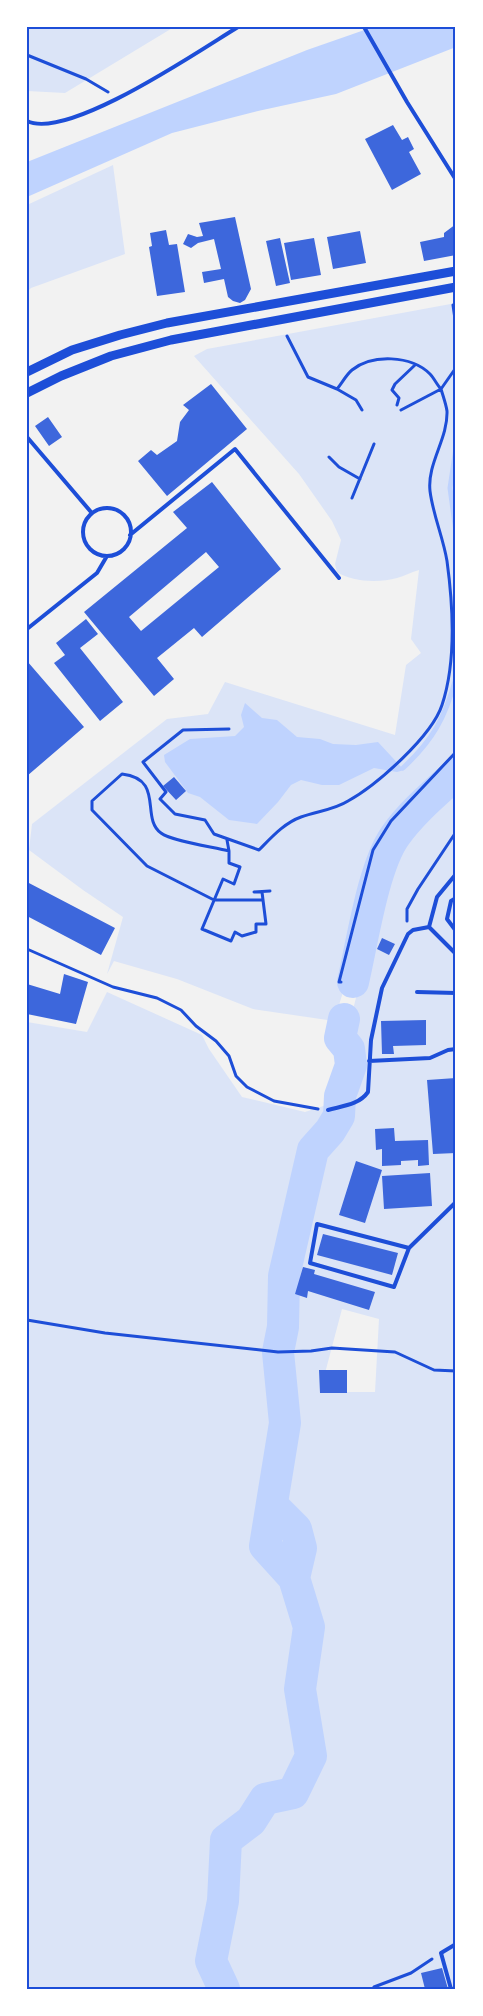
<svg xmlns="http://www.w3.org/2000/svg" width="483" height="2016" font-family="Manrope,sans-serif">
  <rect width="100%" height="100%" fill="#f2f2f2"/>
  <path fill="#dbe4f7" fill-rule="evenodd" d="M27,27H174L65,93L27,91Z
    M113,165L125,254L31,288L27,292V205Z
    M456,303V760L440,780L391,827L372,867L353,960L334,1021L253,1009L177,979L114,961L107,974L123,917L83,890L29,850L32,824L167,719L208,714L225,682L395,735L406,665L421,653L411,639L419,570C412,572 404,576 397,578C379,583 352,582 337,572L335,564L341,540L332,521L299,474L194,356L207,349Z
    M456,789V1989H27V1022L87,1032L107,992L202,1035L209,1049L242,1097L305,1112L351,1097L361,1050L348,1030L384,885L402,845ZM342,1309L379,1319L375,1392H320Z"/>
  <path fill="#bfd3fe" d="M373,27H456V47L336,94L258,111L172,133L27,197V162L307,50Z
    M245,703L262,718L277,720L297,737L320,739L333,744L356,745L378,742L404,770L397,772L374,768L339,785H322L301,780L291,785L278,802L257,824L229,820L200,797L188,793L165,762L164,755L190,739L235,736L244,727L241,715Z"/>
  <g fill="none" stroke-linecap="round" stroke-linejoin="round">
    <path stroke="#bfd3fe" stroke-width="5" d="M456,448L450,488L456,532
      M403,768C433,740 445,718 456,678"/>
    <path stroke="#bfd3fe" stroke-width="32" d="M353,982C362,944 373,867 395,836C411,813 435,793 456,774
      M272,1505L296,1529L301,1548L294,1578
      M224,1989L211,1961L223,1901L226,1840L251,1821L265,1799L293,1793L311,1756L300,1689L309,1627L294,1578L265,1546L285,1423L278,1352L283,1327L284,1276L313,1150L330,1131L339,1116L340,1096L351,1065L349,1049L340,1038L344,1019"/>
  </g>
  <path fill="#3d67dc" fill-rule="evenodd" d="M393,125L402,140L408,137L414,149L409,152L421,174L392,190L365,139Z
    M235,217L251,289L245,300L240,303L233,301L228,297L224,279L204,283L202,272L221,269L214,239L198,243L191,248L183,244L188,234L197,237L203,236L199,223Z
    M456,224V255L424,261L420,242L444,237V233Z
    M166,230L169,245L177,244L185,292L157,296L149,247L152,246L150,233Z
    M360,231L366,263L333,269L327,237Z
    M280,238L290,283L276,286L266,241Z
    M314,238L321,275L291,280L284,243Z
    M211,384L247,429L167,496L138,461L151,450L157,455L177,441L180,422L189,410L183,405Z
    M48,417L62,437L49,446L35,426Z
    M212,482L281,569L202,637L194,628L157,658L174,679L154,696L84,612L187,528L173,512ZM206,552L219,567L141,631L129,617Z
    M86,619L98,634L80,648L123,702L100,721L54,663L65,655L56,643Z
    M27,661L84,727L27,776Z
    M174,777L186,791L176,800L163,786Z
    M27,882L115,928L101,955L27,916Z
    M382,938L395,944L389,955L377,949Z
    M64,974L88,982L76,1024L27,1014V984L60,994Z
    M426,1020V1045L393,1046L394,1054H382L381,1021Z
    M456,1078V1153L433,1154L427,1080Z
    M394,1128L395,1141L428,1140L429,1165L418,1166V1160L401,1161V1165L382,1166V1149L376,1150L375,1129Z
    M356,1161L382,1170L365,1223L339,1215Z
    M430,1173L432,1206L384,1209L382,1176Z
    M323,1234L398,1253L392,1275L317,1255Z
    M303,1267L315,1270L314,1274L375,1292L369,1310L308,1291L307,1298L295,1294Z
    M319,1370H347V1393H320Z
    M442,1968L448,1989H425L421,1973Z"/>
  <g fill="none" stroke-linecap="round" stroke-linejoin="round">
    <path stroke="#1d4ed8" stroke-width="3" d="M27,55L86,79L108,92
      M453,305L456,326
      M287,336L308,377L337,389C342,383 346,375 352,370C372,354 411,355 430,374C434,378 437,385 441,389L401,410
      M337,389L356,400L362,410
      M397,405L399,398L392,390L395,384L415,365
      M329,457L339,467L360,479
      M352,498L374,444
      M229,729L183,730L143,762L166,792L160,799L175,814L205,820L214,834L259,850C271,838 284,823 301,817C317,811 334,810 348,801C377,785 432,736 442,705C456,663 453,605 447,561C443,537 433,515 430,491C427,463 448,439 447,411C446,404 443,396 441,389L455,369L456,342
      M227,840L229,851C214,847 171,841 161,833C140,818 165,779 122,774L92,801V810L147,866L214,900H263
      M229,851V863L240,867L234,884L223,879L202,929L231,941L235,932L242,936L256,932V924H266L262,892
      M254,892L270,891
      M407,921V909L418,889L456,832
      M27,949L113,987L157,998L181,1010L196,1026L216,1041L229,1056L236,1076L247,1087L274,1101L318,1109
      M341,982H339L373,850L391,821L456,752
      M27,1320L105,1333L278,1352L311,1351L332,1348L395,1352L434,1370L456,1371
      M373,1989L374,1987L411,1973L432,1959"/>
    <path stroke="#1d4ed8" stroke-width="4" d="M364,27L407,102L456,180
      M27,121C68,141 200,50 238,27
      M27,437L91,512
      M83 532a24 24 0 1 1 48 0a24 24 0 1 1-48 0Z
      M130,535L235,449L339,578
      M27,629L97,573L107,556
      M456,874L437,897L429,927L456,954
      M456,898L451,901L447,919L456,931
      M417,992L456,993
      M369,1061L430,1058L448,1050L456,1049
      M328,1110C342,1106 359,1105 368,1092L371,1040L382,988L408,934L413,930L429,927
      M409,1248L317,1224L310,1263L394,1287L409,1248L456,1202
      M451,1989L441,1953L456,1944"/>
    <path stroke="#1d4ed8" stroke-width="9" d="M27,372L72,350L120,335L167,323L456,271
      M27,393L61,376L111,356L171,340L456,287"/>
  </g>
  <rect width="483" height="2016" fill="none" stroke="#ffffff" stroke-width="57"/>
  <rect x="28" y="28" width="426" height="1960" fill="none" stroke="#1d4ed8" stroke-width="2"/>
</svg>
